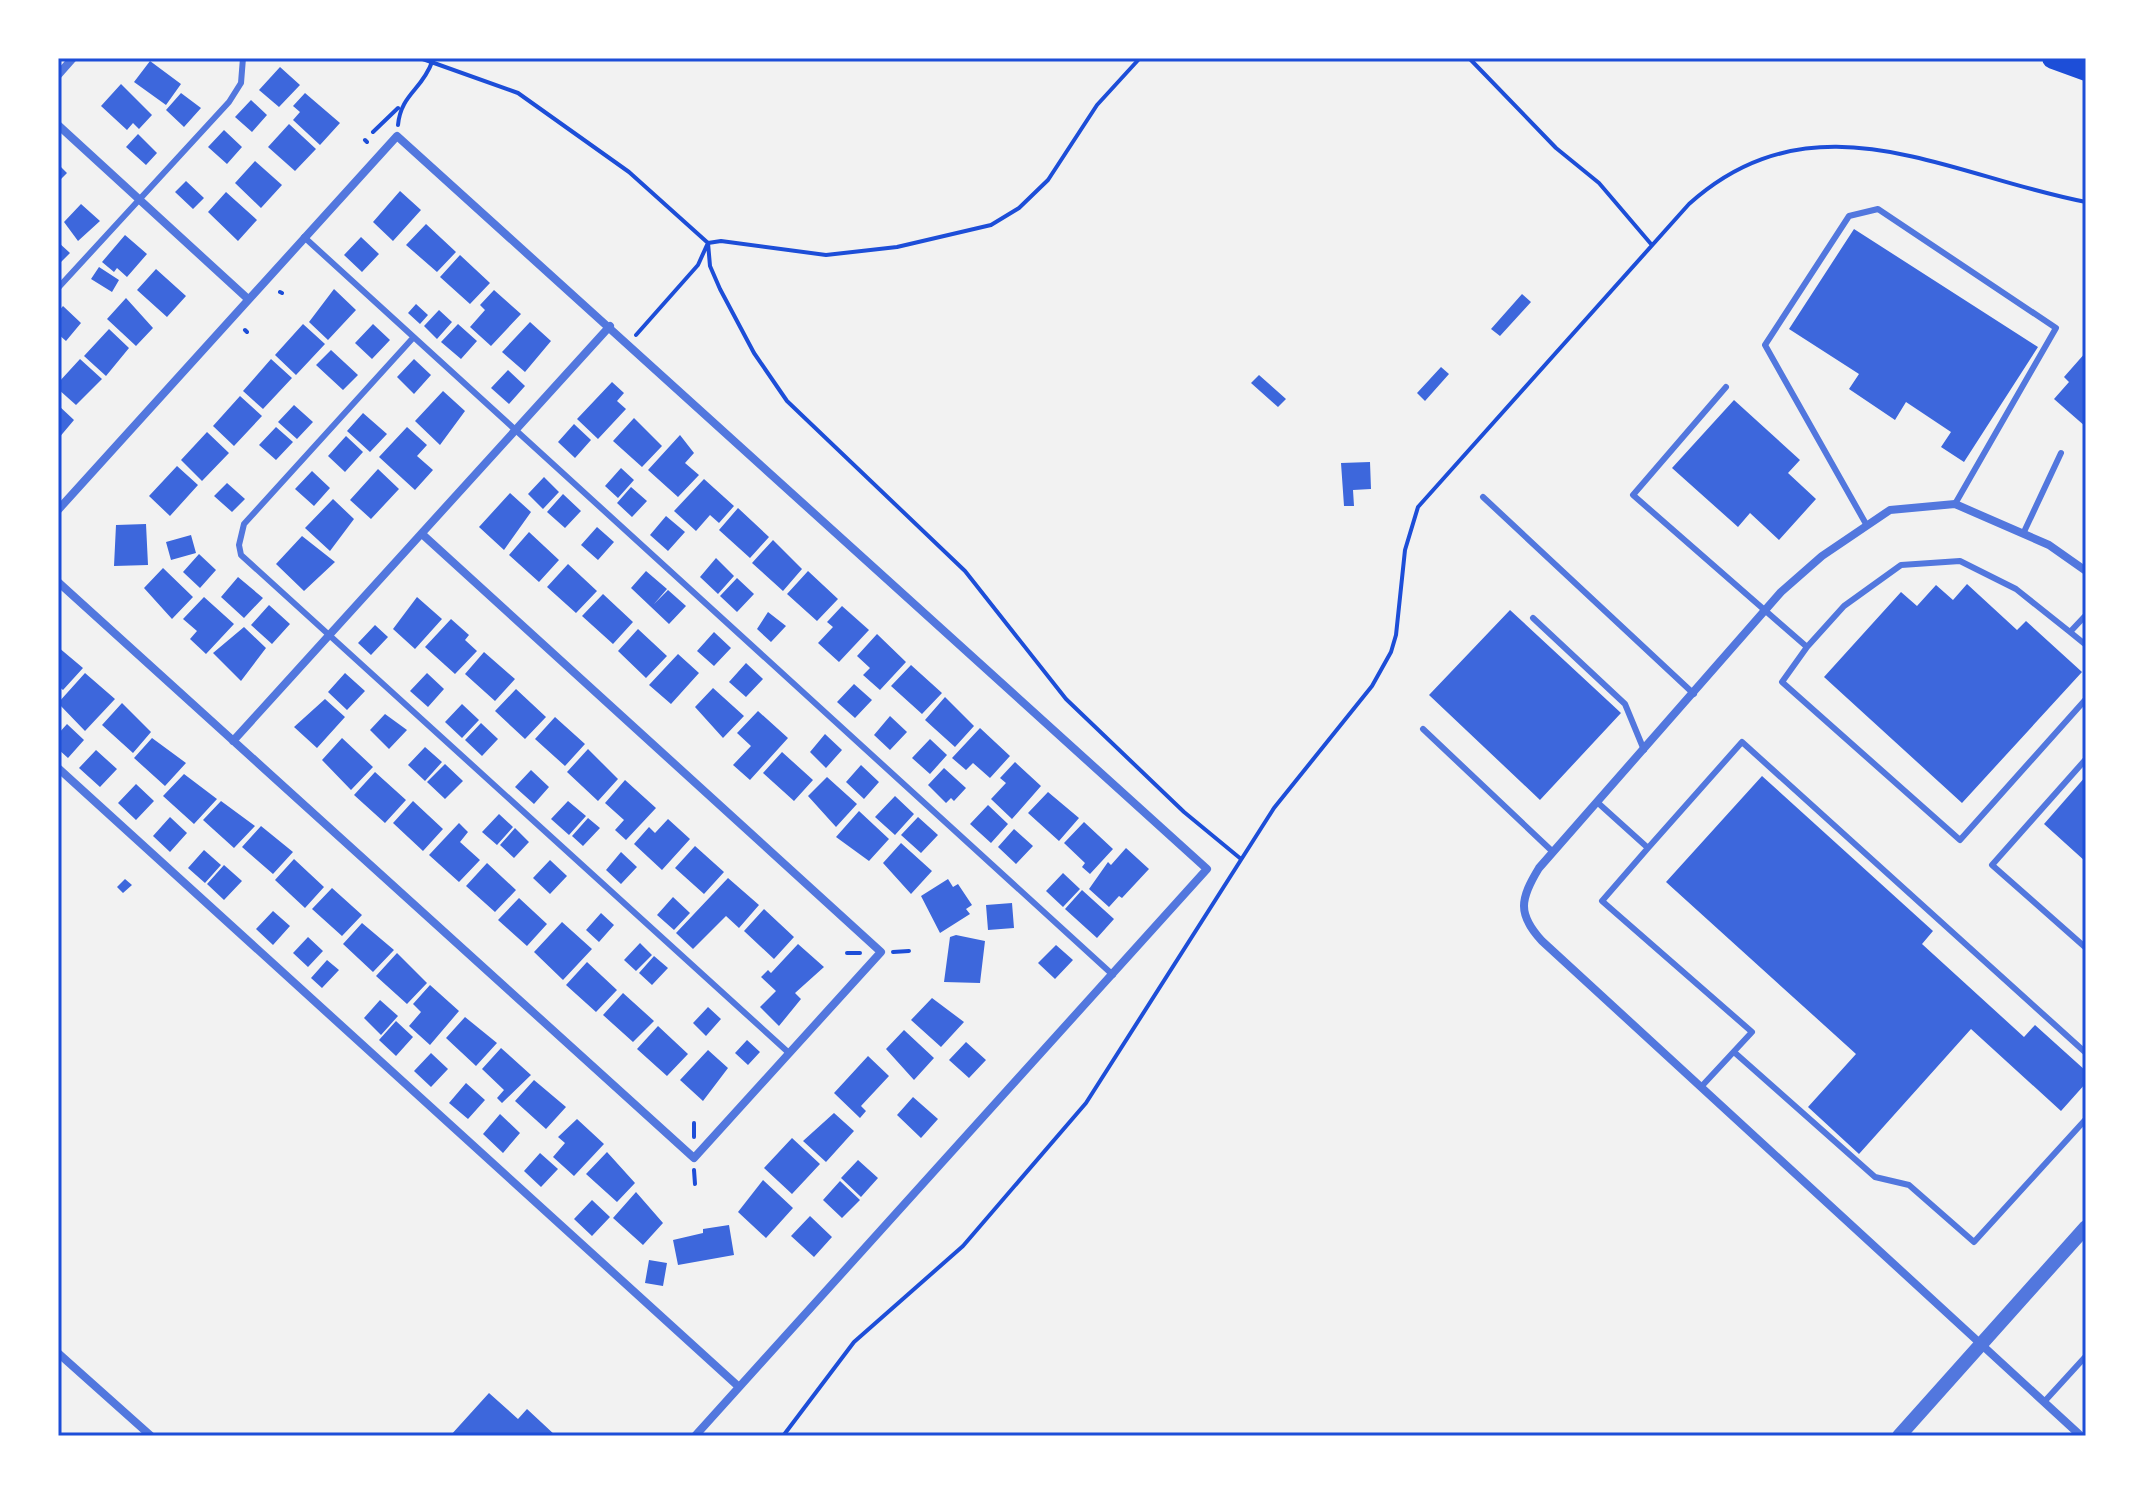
<svg xmlns="http://www.w3.org/2000/svg" width="2144" height="1494" font-family="'Nunito Sans',sans-serif">
  <rect width="100%" height="100%" fill="#f2f2f2"/>
  <path fill="#3d67dc" d="M150,61L181,84L166,105L134,82Z
    M280,67L300,85L279,107L259,90Z
    M121,84L152,115L139,129L133,123L127,130L101,106Z
    M181,93L201,108L184,127L166,110Z
    M305,93L340,123L320,145L293,120L300,112L293,106Z
    M251,100L267,115L252,132L235,117Z
    M289,124L316,149L295,171L268,147Z
    M224,130L242,147L227,164L208,147Z
    M138,134L157,153L146,165L126,147Z
    M255,161L282,185L261,208L235,183Z
    M58,164L67,173L58,182Z
    M186,181L204,198L193,209L175,192Z
    M400,191L421,210L393,241L373,222Z
    M226,192L257,220L238,241L208,212Z
    M81,204L100,221L78,241L64,222Z
    M426,224L456,252L437,272L406,245Z
    M1854,229L2038,347L1964,462L1941,447L1951,432L1906,402L1895,420L1849,389L1859,374L1789,329Z
    M125,235L147,254L127,277L117,268L114,272L102,262Z
    M361,237L379,254L362,272L344,255Z
    M58,242L70,253L58,265Z
    M460,255L490,283L470,304L440,277Z
    M99,267L119,280L112,292L91,279Z
    M156,269L186,296L167,317L137,290Z
    M334,289L356,310L328,340L309,322Z
    M494,290L521,314L491,346L470,327L485,310L480,305Z
    M1522,294L1531,302L1500,336L1491,329Z
    M126,298L153,328L136,346L107,319Z
    M416,304L428,315L420,324L408,313Z
    M63,306L81,323L66,341L58,334V312Z
    M439,310L452,322L437,339L424,326Z
    M530,322L551,341L525,372L502,352Z
    M303,324L325,344L296,375L275,355Z
    M373,324L390,340L372,359L355,343Z
    M458,324L477,341L461,359L441,342Z
    M109,329L129,348L106,376L84,356Z
    M331,350L358,375L343,390L316,365Z
    M2086,352V427L2054,399L2069,382L2064,377Z
    M80,359L102,379L76,405L58,389V383Z
    M271,359L292,378L263,409L243,391Z
    M414,359L431,375L414,394L397,377Z
    M1441,367L1449,374L1425,401L1417,393Z
    M508,370L525,386L509,404L491,388Z
    M1259,375L1286,399L1278,407L1251,383Z
    M612,382L624,393L617,401L626,409L598,439L577,419Z
    M443,391L465,411L440,445L415,421Z
    M240,396L262,416L234,446L213,426Z
    M1734,400L1800,460L1788,473L1816,499L1779,540L1750,513L1738,527L1672,468Z
    M58,405L74,420L58,439Z
    M294,405L313,422L297,439L278,422Z
    M363,413L387,434L370,452L347,431Z
    M634,418L662,446L642,467L613,441Z
    M574,424L591,440L575,458L558,442Z
    M276,427L293,442L276,460L259,445Z
    M407,427L427,445L417,456L433,470L415,490L379,457Z
    M207,432L229,453L202,481L181,460Z
    M680,435L694,453L685,463L699,475L678,497L648,470Z
    M346,436L363,452L345,472L328,456Z
    M1370,462L1371,489L1353,490L1354,506H1344L1341,463Z
    M177,466L198,485L170,516L149,496Z
    M621,468L634,480L618,498L605,486Z
    M378,469L399,489L371,519L350,500Z
    M312,471L330,488L314,506L295,489Z
    M544,477L559,492L543,509L528,494Z
    M704,479L734,506L719,523L710,515L696,531L674,511Z
    M227,483L245,499L232,512L214,496Z
    M631,487L647,501L632,517L617,503Z
    M510,493L531,512L504,550L479,527Z
    M563,494L581,511L565,528L547,512Z
    M333,499L354,519L330,551L305,528Z
    M738,508L769,537L750,558L719,530Z
    M666,516L685,532L668,551L650,535Z
    M146,524L148,565L114,566L116,525Z
    M597,527L614,542L598,560L581,545Z
    M529,532L559,560L539,582L509,555Z
    M191,535L196,553L171,560L166,542Z
    M302,536L335,562L304,591L276,564Z
    M773,540L802,569L783,591L752,563Z
    M199,554L216,570L200,588L183,572Z
    M716,558L734,576L718,594L700,577Z
    M568,564L597,591L576,613L547,587Z
    M163,568L193,597L172,619L144,588Z
    M646,571L667,589L654,604L668,590L686,606L669,624L631,588Z
    M808,571L838,599L817,621L787,594Z
    M238,577L263,598L244,618L221,597Z
    M737,578L754,594L737,612L720,596Z
    M1967,584L2017,630L2026,621L2082,672L1962,803L1824,677L1901,592L1917,606L1936,585L1953,600Z
    M603,594L633,622L613,644L582,616Z
    M204,597L234,624L206,654L190,639L197,631L183,619Z
    M417,597L442,619L415,649L393,629Z
    M269,605L290,624L272,644L251,625Z
    M842,606L869,630L839,662L818,643L833,627L827,622Z
    M1510,610L1621,713L1540,800L1429,695Z
    M768,612L786,626L771,642L757,629Z
    M451,619L469,635L465,640L477,651L455,674L425,647Z
    M375,625L388,637L371,655L358,643Z
    M244,627L266,648L241,681L213,653Z
    M638,629L667,656L646,678L618,651Z
    M714,632L731,648L714,666L697,651Z
    M877,634L906,662L880,690L863,675L870,668L857,656Z
    M58,647L83,668L63,690L58,686Z
    M484,652L515,679L495,701L465,674Z
    M678,654L699,673L671,704L649,685Z
    M746,663L763,679L746,697L729,682Z
    M911,665L942,693L922,714L891,686Z
    M85,673L115,699L85,731L58,703Z
    M345,673L365,691L347,710L328,692Z
    M427,673L444,689L428,707L410,691Z
    M854,684L872,700L855,718L837,702Z
    M713,688L744,716L723,738L695,707Z
    M516,689L546,717L525,739L495,711Z
    M945,697L974,726L955,747L925,720Z
    M325,699L345,717L317,748L294,727Z
    M122,703L151,732L133,753L102,725Z
    M462,704L479,720L462,738L445,722Z
    M758,711L788,738L750,780L733,765L751,746L737,733Z
    M385,714L407,730L389,749L370,730Z
    M890,716L907,732L890,750L874,735Z
    M555,717L585,744L565,766L535,739Z
    M481,723L498,739L482,756L465,740Z
    M67,724L84,740L68,758L58,749V734Z
    M980,728L1010,756L990,778L973,763L966,770L952,758Z
    M825,734L842,750L826,768L810,752Z
    M152,738L186,763L165,786L134,758Z
    M342,738L373,767L351,790L322,760Z
    M930,739L947,755L930,774L912,758Z
    M425,747L442,762L425,781L408,765Z
    M588,749L618,779L598,801L567,772Z
    M96,750L117,769L100,787L79,768Z
    M782,752L813,780L794,801L763,773Z
    M1015,762L1041,786L1012,819L991,799L1006,783L1000,778Z
    M445,764L463,781L445,799L427,782Z
    M861,765L879,782L864,799L846,782Z
    M944,768L966,788L954,801L951,798L946,803L928,785Z
    M531,770L549,787L534,804L515,787Z
    M375,772L406,800L385,823L354,795Z
    M184,774L217,799L194,824L163,796Z
    M1762,776L1933,931L1922,944L2024,1037L2035,1025L2086,1071V1083L2061,1111L1971,1029L1859,1154L1808,1107L1856,1054L1666,882Z
    M2086,776V862L2044,824Z
    M827,777L857,804L836,827L808,796Z
    M625,780L656,808L626,840L615,830L624,820L605,803Z
    M136,784L154,801L136,820L118,803Z
    M1048,792L1079,818L1059,841L1028,813Z
    M895,796L914,814L895,835L875,817Z
    M221,801L255,826L234,848L203,820Z
    M413,801L443,829L423,851L393,823Z
    M568,801L586,816L569,835L551,819Z
    M988,805L1008,824L991,843L970,824Z
    M859,811L889,839L869,861L836,837Z
    M499,814L513,827L497,845L482,832Z
    M170,817L187,833L170,852L153,836Z
    M918,817L938,835L921,853L901,835Z
    M588,818L600,828L583,846L572,836Z
    M668,819L690,839L662,870L634,844L649,827L655,833Z
    M1084,822L1113,849L1090,874L1082,867L1085,863L1064,843Z
    M459,823L468,832L460,842L480,860L459,882L429,855Z
    M261,826L293,852L273,874L242,847Z
    M515,828L529,842L514,858L500,845Z
    M1014,829L1033,846L1016,864L998,847Z
    M901,843L932,871L911,894L883,863Z
    M695,846L724,872L704,894L675,868Z
    M1126,848L1149,869L1122,898L1119,896L1109,907L1089,889L1108,862L1111,865Z
    M204,850L221,865L205,883L188,868Z
    M621,852L637,867L621,884L606,870Z
    M294,859L324,887L305,908L275,880Z
    M550,860L567,876L550,894L533,878Z
    M487,863L516,890L495,912L466,886Z
    M224,865L242,881L224,900L207,884Z
    M1063,873L1080,889L1063,907L1046,891Z
    M728,878L759,905L739,928L726,916L693,949L676,933Z
    M125,879L132,885L123,893L117,887Z
    M948,879L953,887L958,884L972,905L966,909L970,914L940,933L921,896Z
    M332,888L362,915L342,936L312,909Z
    M1082,890L1114,919L1097,938L1065,909Z
    M673,897L690,913L674,930L657,915Z
    M519,898L547,924L527,946L498,920Z
    M1012,903L1014,928L988,930L986,905Z
    M764,909L794,937L774,959L744,931Z
    M273,911L290,926L273,945L256,929Z
    M601,913L614,925L599,942L586,930Z
    M562,922L592,949L563,980L534,952Z
    M362,923L394,950L373,972L343,944Z
    M956,935L985,941L980,983L944,982L950,937Z
    M308,937L323,951L308,967L293,953Z
    M640,943L652,955L636,971L624,960Z
    M798,944L824,967L795,993L801,999L779,1026L760,1007L776,991L761,977L768,970L771,973Z
    M1056,945L1073,960L1055,979L1038,963Z
    M397,953L427,983L407,1004L376,976Z
    M654,956L668,968L652,985L639,973Z
    M327,960L339,970L322,988L311,978Z
    M587,962L617,990L596,1012L566,985Z
    M430,985L459,1011L430,1045L409,1026L421,1012L413,1004Z
    M623,993L654,1021L633,1042L603,1015Z
    M932,998L964,1022L941,1047L911,1020Z
    M380,1000L398,1016L381,1035L364,1018Z
    M708,1007L721,1019L706,1036L693,1023Z
    M465,1017L497,1043L476,1066L446,1038Z
    M396,1021L413,1037L396,1056L379,1040Z
    M658,1026L688,1054L667,1076L637,1049Z
    M904,1030L934,1058L914,1080L886,1049Z
    M747,1040L760,1052L748,1065L735,1053Z
    M966,1042L986,1060L969,1078L949,1060Z
    M501,1048L531,1075L502,1103L497,1098L504,1090L482,1069Z
    M708,1050L728,1068L703,1101L680,1080Z
    M431,1053L448,1069L431,1087L414,1071Z
    M868,1056L889,1076L861,1106L866,1111L860,1118L834,1093Z
    M534,1080L566,1107L546,1129L515,1101Z
    M466,1083L485,1100L468,1119L449,1103Z
    M913,1097L938,1119L921,1138L897,1115Z
    M834,1113L854,1131L826,1162L803,1141Z
    M500,1114L520,1133L503,1153L483,1134Z
    M577,1119L604,1144L574,1176L553,1157L565,1143L558,1137Z
    M792,1138L820,1164L792,1194L764,1168Z
    M607,1152L635,1183L617,1202L586,1174Z
    M540,1153L558,1169L541,1187L524,1171Z
    M858,1160L878,1178L861,1197L841,1178Z
    M763,1180L793,1208L766,1238L738,1212Z
    M840,1181L860,1200L842,1218L823,1200Z
    M636,1192L663,1223L643,1245L613,1218Z
    M592,1200L610,1217L592,1236L574,1219Z
    M810,1216L832,1237L814,1257L791,1236Z
    M729,1225L734,1255L678,1265L673,1240L703,1233V1229Z
    M649,1260L667,1263L663,1286L645,1283Z
    M489,1393L518,1419L527,1409L556,1436H450Z"/>
  <g fill="none" stroke-linecap="round" stroke-linejoin="round">
    <path stroke="#1d4ed8" stroke-width="4" d="M420,58L518,93L629,172L708,243L721,241L826,255L897,247L991,225L1019,208L1048,180L1097,105L1140,58
      M1469,58L1556,148L1599,183L1651,244
      M398,125C401,94 422,90 432,62
      M373,132L398,108
      M365,140L367,142
      M708,243L710,266L720,289L754,353L787,401L965,571L1066,699L1184,812L1241,859
      M280,292L282,293
      M245,330L247,332
      M636,335L698,265L707,245
      M893,952L909,951
      M847,953H860
      M694,1123V1137
      M694,1170L695,1184
      M783,1436L854,1342L963,1246L1086,1103L1274,808L1372,686L1391,652L1396,635L1405,550L1418,507L1689,204C1815,91 1948,176 2086,202"/>
    <path stroke="#5277de" stroke-width="6" d="M304,237L1113,975
      M58,288L229,102L241,83L243,58
      M412,339L244,524L239,545L241,555L789,1053
      M1726,387L1633,495L1807,647L1844,606L1901,565L1960,561L2016,589L2070,632L2086,615
      M1483,497L1694,694
      M1866,524L1765,345L1849,216L1878,209L2056,328L1955,504
      M2023,534L2061,453
      M1533,618L1625,704L1644,750
      M2070,632L2086,645
      M1807,647L1782,682L1960,840L2086,699
      M1423,729L1553,852
      M2086,759L1992,865L2086,948
      M1597,802L1648,848L1742,742L2086,1053
      M1648,848L1602,901L1752,1032L1701,1087
      M1734,1052L1875,1177L1909,1185L1974,1242L2086,1119
      M2044,1402L2086,1356"/>
    <path stroke="#5277de" stroke-width="8" d="M58,75L73,58
      M58,125L248,299
      M58,510L397,136L1207,869L695,1436
      M58,582L694,1158L881,952L422,534
      M233,741L610,326
      M58,768L739,1387
      M58,1353L151,1436
      M2081,1436L1542,941C1517,914 1520,899 1539,868L1781,592L1822,556L1890,510L1955,504L2049,545L2086,571"/>
    <path stroke="#5277de" stroke-width="14" d="M1899,1436L2086,1227"/>
    <path stroke="#1d4ed8" stroke-width="22" d="M2053,58L2086,70"/>
  </g>
  <rect width="2144" height="1494" fill="none" stroke="#ffffff" stroke-width="120"/>
  <rect x="60" y="60" width="2024" height="1374" fill="none" stroke="#1d4ed8" stroke-width="3"/>
</svg>
